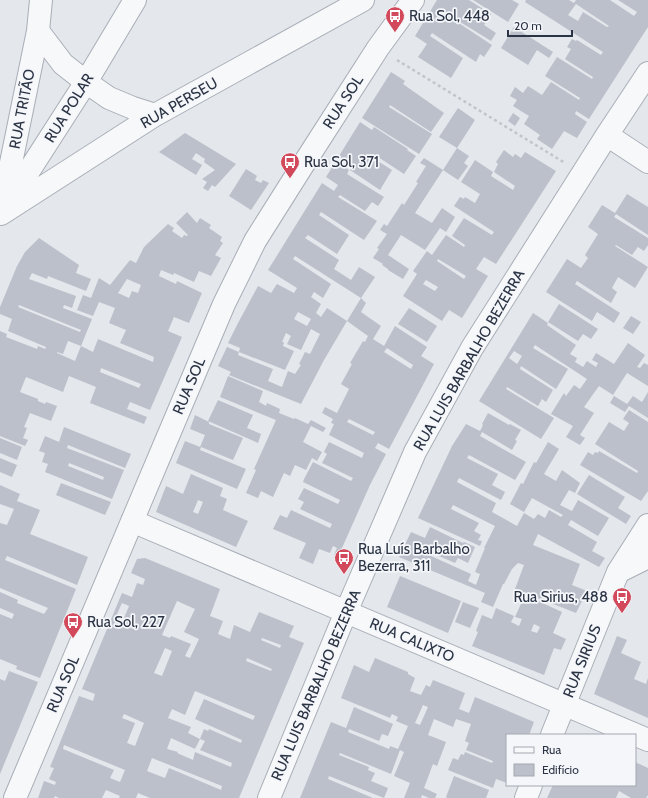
<svg xmlns="http://www.w3.org/2000/svg" width="648" height="798" font-family="Cabin,sans-serif">
  <rect width="100%" height="100%" fill="#e4e7ec"/>
  <path fill="#bbc0ca" fill-rule="evenodd" d="M437,0H469L491,14L484,25L496,33L491,41L449,15L448,16L492,45L484,57L480,54L476,62L432,33L430,36L463,58L451,78L418,57L427,44L415,36Z
    M473,0H512L519,4L508,22Z
    M526,0H569L574,3L576,0H610L634,16L637,12L618,0H648V27L637,44L589,119L576,111L575,114L587,122L577,138L564,131L552,149L537,139L540,135L524,124L529,116L513,106L517,100L510,96L515,87L523,93L528,86L542,95L551,82L579,100L580,98L545,76L557,57L592,79L593,77L565,59L571,49L567,47L572,39L576,41L577,40L601,55L603,52L525,2ZM576,4L609,26L607,27L583,12L578,21L568,15Z
    M514,27L553,52L549,58L537,50L528,65L501,48Z
    M391,72L405,81L403,84L444,113L431,132L390,105L389,107L432,134L419,154L362,118Z
    M458,108L475,120L457,148L469,156L464,163L468,166L458,180L443,170L457,148L439,137Z
    M513,113L520,118L515,126L508,121Z
    M360,122L372,130L374,127L408,149L407,150L416,156L404,174L375,155L373,158L392,170L380,190L350,170L353,165L344,160L341,164L349,170L347,174L384,197L378,206L372,202L365,211L340,195L338,197L377,221L364,240L321,212L319,215L349,235L337,254L308,235L305,238L339,260L334,269L351,280L359,267L375,277L361,298L295,256L293,259L331,284L323,298L314,292L311,297L321,304L316,313L321,317L327,308L347,321L324,360L301,404L229,375L231,372L218,366L227,347L239,352L238,355L273,369L268,381L282,387L288,371L295,374L301,365L299,364L305,352L310,354L320,334L311,329L301,350L287,344L291,336L286,333L282,342H284L283,346L294,351L285,370L239,352L240,348L228,343L238,323L258,286L271,293L277,284L294,293L297,288L268,270L322,183L334,191L338,185L326,177ZM298,312L311,319L307,326L294,319Z
    M185,133L236,164L215,187L212,185L208,191L203,188L207,182L202,179L215,170L204,162L205,159L196,153L192,159L202,165L196,175L159,152Z
    M504,150L513,157L515,154L521,158L525,152L556,171L496,264L484,257L476,269L488,276L462,318L449,310L442,321L403,296L417,274L413,271L427,251L432,255L446,235L464,247L465,245L452,236L464,218L492,235L494,232L454,206L460,197L464,199L465,197L475,203L480,194L461,182L475,160L493,172L491,176L513,190L515,186L494,172L498,164L496,162ZM438,259L466,276L464,279L437,261ZM426,280L438,287L435,291L423,284Z
    M424,158L443,170L415,213L432,223L442,208L455,217L446,232L440,228L425,250L401,235L388,255L409,269L403,279L388,270V269L382,265L383,264L373,258L379,249L377,248L387,234L380,230L384,224L387,226L402,203L404,205L418,183L416,182L426,166L420,163Z
    M246,169L257,176L255,180L261,183L263,180L269,183L251,210L229,196Z
    M627,194L648,207V235L616,214L614,217L648,238V245L644,251L638,247L632,255L616,245L615,246L648,267L635,288L618,277L612,288L617,292L611,303L577,281L575,284L620,313L614,323L597,312L592,321L546,292L567,259L581,268L588,258L585,255L598,234L588,227L602,205L615,213Z
    M187,212L197,223L200,218L211,225L209,228L222,237L220,241L223,243L215,255L221,258L211,276L199,271L194,282L174,273L173,275L161,270L159,276L176,284L177,281L202,293L189,323L174,317L168,331L182,337L150,410L130,402L127,409L147,417L144,424L90,403L96,387L69,376L63,392L26,377L20,392L38,399V401L45,404L46,402L57,406L51,421L30,413L24,427L27,428L23,438L28,440L25,446L0,436V331L7,334L6,337L37,349L38,346L45,349L46,347L8,331L12,319L0,314V307L17,266L25,252L39,238L79,265L76,273L91,279L86,291L48,276L47,279L32,273L29,279L76,296L72,308L64,305L63,308L92,319L81,346L93,352L98,339L153,362L154,357L120,343L126,330L109,323L115,308L99,302L93,316L77,310L83,295L91,298L99,278L110,285L130,260L136,263L144,247L168,224L174,228L172,231L182,238L184,235L187,236L188,235L176,223ZM127,279L141,285L138,293L132,291L129,298L118,293ZM19,305L81,330L80,332L18,307ZM68,341L81,346L75,361L57,353V352L63,354ZM101,368L141,384L139,388L100,372Z
    M361,298L366,303L361,312L381,326L373,339L384,346L395,326L427,347L421,356L434,364L389,449L378,443L375,448L386,454L370,485L338,557L334,555L337,548L333,546L330,553L319,549L313,564L299,558L306,543L273,529L280,515L287,518L291,510L330,528L332,524L300,509L304,502L298,499L304,488L338,504L340,500L303,482L304,479L313,462L351,481L353,478L322,463L327,454L324,452L329,442L362,458L364,453L329,435L334,424L331,423L333,419L322,413L325,407L337,413L349,389L341,384L352,364L350,363L363,341L365,342L368,336L347,321ZM387,348L413,365L411,369L384,352ZM349,419L375,432L373,435L347,422Z
    M559,304L598,329L591,339L583,334L578,341L548,322Z
    M409,308L437,326L427,342L398,324Z
    M533,313L548,323L547,325L576,345L570,354L577,358L575,362L583,367L587,361L596,367L598,363L592,360L596,353L614,364L628,343L645,355L637,367L640,368L644,363L648,365V386L627,373L613,395L599,386L584,407L594,413L580,435L585,438L580,445L566,437L573,426L551,414L564,393L566,396L574,385L580,389L587,379L535,345L533,348L568,369L556,389L521,366L520,369L553,390L546,402L542,399L538,406L507,387L506,389L554,418L541,439L479,401ZM514,351L522,356L517,364L509,358Z
    M631,316L641,322L633,334L623,328Z
    M228,376L263,391L259,402L266,406L267,403L280,409L279,413L294,419L295,418L308,424L311,420L326,428L323,432L311,426L303,442L322,452L317,461L312,458L306,470L295,465L290,476L284,473L273,497L261,491L258,498L246,493L256,470L254,469L276,420L220,397Z
    M648,392V418L629,406L625,412L610,403L614,396L627,404L633,396L642,402Z
    M218,400L253,415L247,428L261,434L258,443L208,421Z
    M629,410L648,422V491L641,501L580,465L588,452L593,455L595,452L598,453L599,451L637,473L638,471L595,444L609,422L624,431L629,423L623,419Z
    M488,413L509,425L510,424L521,430L515,440L517,441L512,450L482,432L480,436L526,462L515,480L469,455L467,458L498,474L492,485L505,492L501,500L459,478L457,482L496,503L492,512L517,526L524,513L534,519L538,514L545,518L549,510L561,517L563,515L532,498L524,512L510,504L521,483L523,484L534,462L536,463L548,442L559,449L544,474L556,481L562,470L580,483L575,493L569,490L560,505L572,511L578,500L609,518L598,536L571,520L568,525L597,542L592,551L605,558L599,567L538,534L533,545L580,564L572,585L587,591L576,613L515,589L524,565L518,563L512,569L504,584H503L493,607L481,602L485,593L399,557L411,532L425,538L430,527L463,543L464,542L475,547L468,563L458,558L455,563L432,553L431,556L471,574L468,581L476,585L480,574L475,572L485,548H484L495,526L453,505L451,509L479,523L474,531L481,535L478,540L482,541L480,546L418,518L452,446L466,424L480,431L483,425L482,424Z
    M195,415L209,422V424L243,438L233,460L201,447L200,450L246,469L237,489L176,463L185,441L200,447L205,435L190,429Z
    M64,427L131,454L125,468L68,445L67,448L124,470L112,499L45,472L48,464L42,462L45,453L39,451L45,436L59,442ZM69,463L104,477L103,480L68,466Z
    M0,438L22,447L17,460L0,453Z
    M0,458L17,465L12,477L0,472Z
    M191,474L223,488L220,496L227,499L223,510L248,521L236,547L156,512L166,486L183,494ZM198,500L203,502L198,514L193,512Z
    M589,475L625,497L618,508L631,516L626,524L577,494Z
    M61,483L111,502L105,515L56,495Z
    M0,485L20,494L17,501L40,510L30,534L88,557L77,585L7,556L5,560L76,589L40,678L16,669L17,666L0,659V614L12,619L14,614L0,608V592L18,600L17,603L44,614L48,608L0,588V523L7,525L14,509L0,504Z
    M145,558L220,589L210,616L223,621L218,634L230,639L234,625L250,632L259,612L294,626L289,637L304,643L239,798H150L138,793L136,798H119L120,796L106,790L102,798H59L55,796L54,798H38L44,781L55,785L56,782L49,779L54,768L50,767L79,696L93,701L95,694L82,689L122,593L132,597L137,583L143,585L145,579L131,573L137,559ZM177,601L195,609L184,632L199,639L190,658L185,656L191,644L171,636L170,638L162,635ZM122,603L129,606L124,618L117,614ZM262,638L281,645L280,648L261,640ZM165,648L172,651L162,676L154,673ZM247,658L272,669L271,671L246,661ZM195,691L255,716L253,720L204,699L195,719L242,740L241,743L209,729L208,731L204,729L200,739L188,733L191,727L168,718L172,709L185,715ZM124,714L144,723L135,746L127,743L135,723L122,718ZM171,738L195,749L200,739L205,741L200,750L232,763L231,767L195,752L193,760L177,753L178,752L167,749ZM64,745L125,770L120,782L110,778L114,770L63,749ZM152,758L222,786L221,790L169,768L165,778L147,771Z
    M400,576L461,601L448,633L387,607Z
    M525,595L562,612L553,633L566,639L561,650L554,648L544,675L472,646L478,632L476,631L482,615L492,619L496,608L514,616L511,622L519,626L522,619L515,617ZM534,624L540,627L537,633L531,631Z
    M463,602L479,608L470,628L455,622Z
    M617,636L627,640L621,653L641,662L634,679L646,684L648,678V718L594,694Z
    M375,658L408,672V674L415,678L410,691L421,695L426,685L430,687L433,680L465,693L459,709L469,713L475,697L534,722L529,735H507V783L496,779L493,788L448,770L453,758L458,760L461,754L464,755L465,752L492,763L493,761L466,750L469,743L465,741L471,724L456,719L453,727L434,719L428,735L446,742L437,766L433,764L424,788L437,794L435,798H429L422,795L421,798H404L410,783L394,776L404,752L400,750L391,774L340,753L339,755L369,767L368,770L375,773L371,781L388,788L384,798L329,776L328,779L373,798H300L331,722L346,728L354,707L393,724L388,736L382,734L379,741L349,729L348,732L389,749L390,746L398,749L408,726L396,721L398,717L392,714L390,718L341,698L354,665L369,672ZM423,705L428,707L420,725L415,723Z
    M9,671L38,682L0,774V679L5,681Z
    M635,762L648,768V795L646,798H631L619,791L616,798H547L553,785H635Z
    M454,776L489,790L486,798H447L446,797Z"/>
  <g fill="none" stroke-linecap="round" stroke-linejoin="round">
    <g stroke="#a9aeb7" stroke-width="24">
      <path id="street" d="M38,31L63,64L86,82L109,98L133,108L155,115
        M607,135L648,162
        M3,202L38,31L41,0
        M5,208L86,82L135,0
        M1,214L155,115L363,0
        M132,521L648,740
        M618,572L648,557
        M552,735L618,572L648,525
        M15,798L224,304L255,241L301,168L378,48L413,0
        M269,798L346,612L415,452L472,348L607,135L648,73
        M526,798L531,785"/>
    </g>
    <path stroke="#c2c5cb" stroke-width="2.5" stroke-dasharray="3 3" stroke-linecap="butt" d="M397,60L565,163"/>
    <use href="#street" stroke="#f7f8fa" stroke-width="22"/>
  </g>
  <defs>
    <g id="bus-pin" transform="scale(1)"><path d="M0 17L-7.5 6A9.5 9.5 0 1 1 7.5 6Z" fill="#d1495b" stroke="#f4f6f9"/><path d="M-5-6H5V4H4V6H2V4H-2V6H-4V4H-5ZM-3.5-4V0h7V-4ZM-3.5 1.2v1.5H-2V1.2ZM2 1.2v1.5H3.5V1.2Z" fill="#fff"/></g>
  </defs>
  <g fill-rule="evenodd">
    <use href="#bus-pin" x="395" y="16"/>
    <use href="#bus-pin" x="290" y="162"/>
    <use href="#bus-pin" x="344" y="558"/>
    <use href="#bus-pin" x="622" y="597"/>
    <use href="#bus-pin" x="73" y="622"/>
  </g>
  <g text-anchor="middle" stroke-width="3.5" stroke-linejoin="round" paint-order="stroke">
    <g font-size="15" fill="#2b3445" stroke="#f4f6f9" text-anchor="start">
      <text x="409" y="21">Rua Sol, 448</text>
      <text x="304" y="167">Rua Sol, 371</text>
      <text x="358" y="554">Rua Luís Barbalho<tspan x="358" dy="17">Bezerra, 311</tspan></text>
      <text x="608" y="602" text-anchor="end">Rua Sirius, 488</text>
      <text x="87" y="627">Rua Sol, 227</text>
    </g>
    <g font-size="15" fill="#2b3445" stroke="#f4f6f9">
      <text transform="translate(343 102) rotate(-57)" y="5">RUA SOL</text>
      <text transform="translate(179 103) rotate(-30)" y="5">RUA PERSEU</text>
      <text transform="translate(69 108) rotate(-58)" y="5">RUA POLAR</text>
      <text transform="translate(22 109) rotate(-79)" y="5">RUA TRITÃO</text>
      <text transform="translate(469 360) rotate(-60)" y="5">RUA LUIS BARBALHO BEZERRA</text>
      <text transform="translate(189 386) rotate(-67)" y="5">RUA SOL</text>
      <text transform="translate(412 640) rotate(23)" y="5">RUA CALIXTO</text>
      <text transform="translate(582 661) rotate(-68)" y="5">RUA SIRIUS</text>
      <text transform="translate(63 684) rotate(-67)" y="5">RUA SOL</text>
      <text transform="translate(316 685) rotate(-67)" y="5">RUA LUIS BARBALHO BEZERRA</text>
    </g>
  </g>
  <rect x="506" y="734" width="130" height="52" fill="#f4f6f9" stroke="#a4a8b1"/>
  <rect x="514" y="747" width="20" height="6" fill="#f7f8fa" stroke="#a4a8b1"/>
  <text x="542" y="754" font-size="12" fill="#2b3445">Rua</text>
  <rect x="514" y="764" width="20" height="12" fill="#bbc0ca" stroke="#a4a8b1"/>
  <text x="542" y="774" font-size="12" fill="#2b3445">Edifício</text>
  <path d="M508 30v6h64v-6" fill="none" stroke="#2b3445" stroke-width="2"/>
  <text x="514" y="30" font-size="12" fill="#2b3445" stroke="#f4f6f9" stroke-width="3" paint-order="stroke">20 m</text>
</svg>
